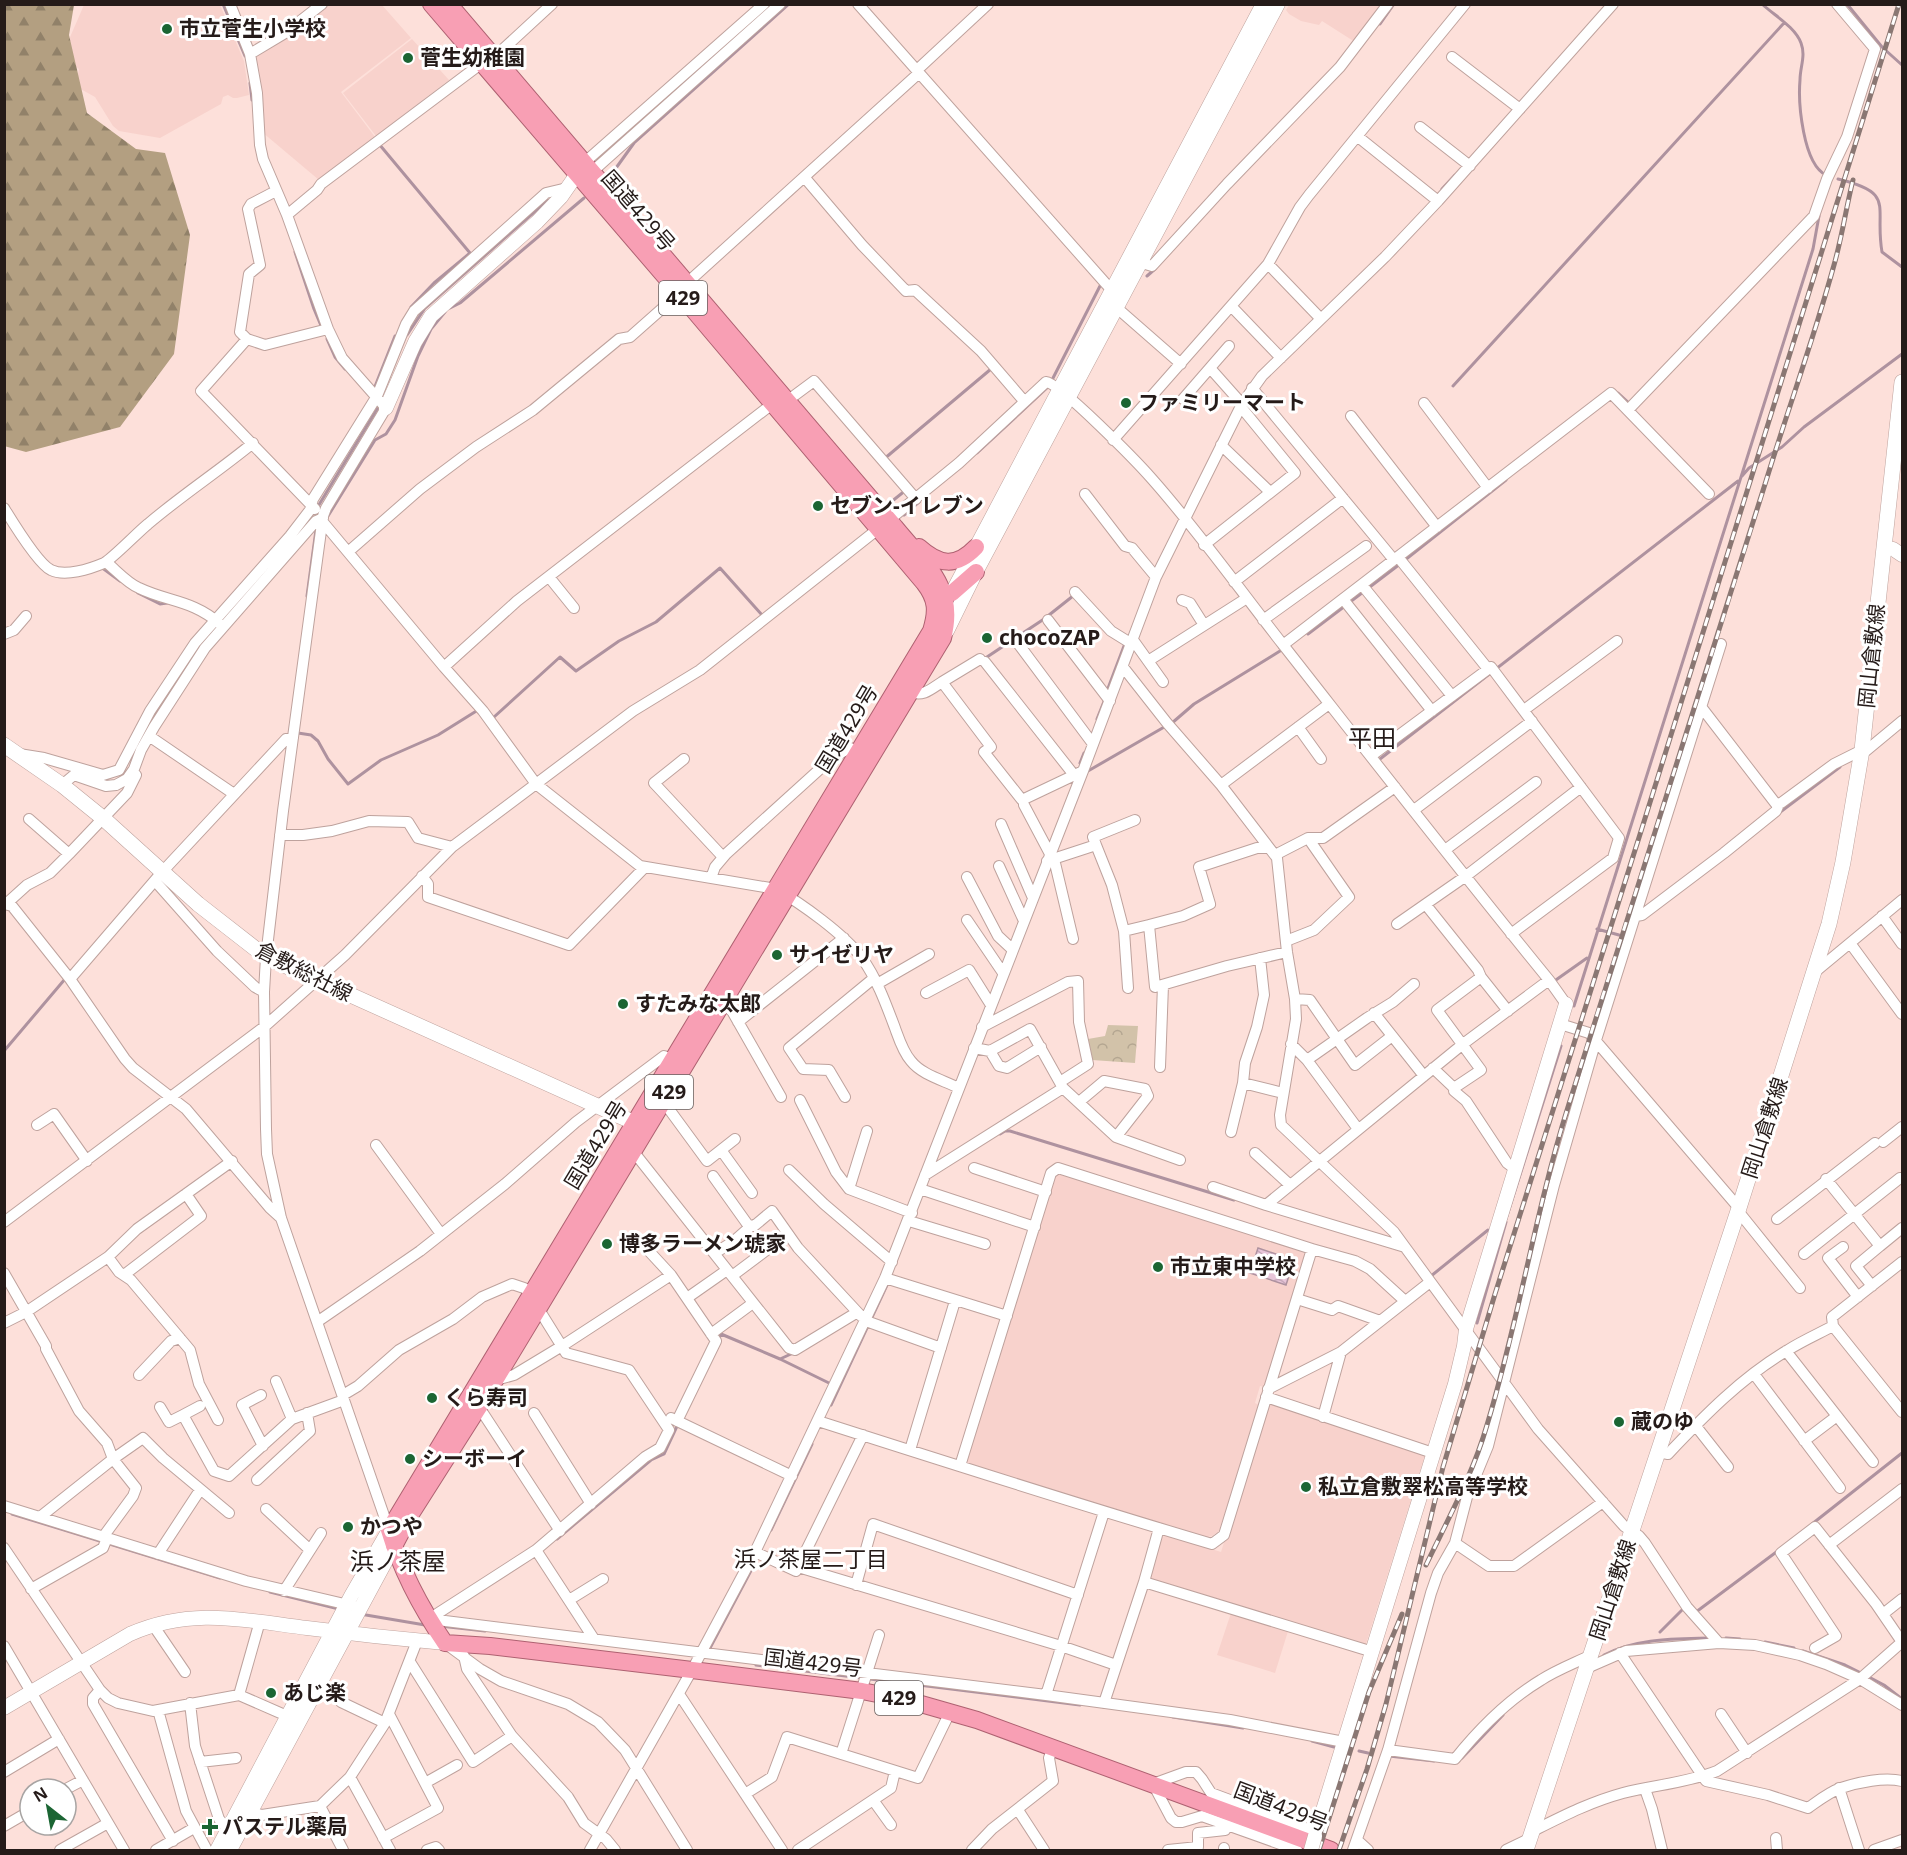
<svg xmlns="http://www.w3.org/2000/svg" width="1907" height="1855" font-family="'Noto Sans','Noto Sans JP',sans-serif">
  <defs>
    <pattern id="forest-firs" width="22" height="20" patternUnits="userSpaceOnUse" patternTransform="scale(1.5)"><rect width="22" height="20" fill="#b39f81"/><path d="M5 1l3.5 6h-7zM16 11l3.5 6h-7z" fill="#918169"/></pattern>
    <pattern id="park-crowns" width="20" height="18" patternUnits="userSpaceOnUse" patternTransform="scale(1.5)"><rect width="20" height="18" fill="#d2c2a9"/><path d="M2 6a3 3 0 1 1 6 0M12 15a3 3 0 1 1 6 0" fill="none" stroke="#b4a691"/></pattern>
    <pattern id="water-waves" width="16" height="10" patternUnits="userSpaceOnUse" patternTransform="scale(1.5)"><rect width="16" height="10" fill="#e8c5d9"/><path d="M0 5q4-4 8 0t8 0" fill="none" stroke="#c7a9ba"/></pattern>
  </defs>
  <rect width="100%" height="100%" fill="#fde0da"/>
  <path fill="#f8d2cc" d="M84,5H220L244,61L249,95L237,98H233L228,95L223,97L221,104L160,138L119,131L113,126L95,97L77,87L76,84L79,69L66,59L67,44Z
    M325,5H382L411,38L341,92L375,137L319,180L262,132L255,59L256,54Z
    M1289,5H1384L1355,42L1322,21L1319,25L1301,21L1289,14L1286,10Z
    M412,39L449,80L376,136L343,93Z
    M1059,1172L1302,1249L1306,1258L1265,1387L1260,1386L1255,1403L1259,1405L1219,1531L1212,1536L1202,1538L969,1466L966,1460L1055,1174Z
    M1272,1404L1425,1455L1365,1647L1149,1580L1162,1537L1167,1535L1221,1552L1267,1406Z
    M1232,1610L1289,1628L1275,1673L1217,1655Z"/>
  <path fill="url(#forest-firs)" d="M4,5H74L69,35L87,113L136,149L165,153L190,235L174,354L120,427L26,452L4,446Z"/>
  <path fill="url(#park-crowns)" d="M1108,1025L1138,1026L1135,1063L1092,1060L1088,1039L1105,1036Z"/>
  <path fill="url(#water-waves)" stroke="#ae929f" stroke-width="1.5" d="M1258,1248L1294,1260L1286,1285L1250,1273Z"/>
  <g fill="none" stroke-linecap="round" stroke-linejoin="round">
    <path stroke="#ae929f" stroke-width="3" d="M223,4L245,56
      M1762,4C1775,16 1795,27 1801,43C1806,56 1800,67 1800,80C1798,103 1803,164 1826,175
      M1847,4L1882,47L1902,65
      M1380,24L1394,4
      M713,56L751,23
      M250,83L252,100
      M379,144L470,253L434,283L411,307
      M597,159L692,75
      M611,175L634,143L789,4
      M1838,179C1897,193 1874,206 1882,252L1902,267
      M1442,189L1455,175
      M295,252L314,309L322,328
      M1147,276L1155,269
      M450,308L460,303L584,198
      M407,335L425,308L548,200
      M327,339L335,357L345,369
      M1052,380L1100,286
      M1453,386L1784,23
      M374,389L395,336
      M1615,395L1618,393L1630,404
      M977,453L1049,386
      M884,459L991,369
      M1742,476L1749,468L1782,447L1804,427L1902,354
      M891,502L906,490
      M317,508L379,406
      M904,515L919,502
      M328,516L375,440L386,434L395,420L418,356L431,329L445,312
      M1405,560L1506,480
      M101,567L120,581
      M138,593L160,604L167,603
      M307,596L316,530L317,528
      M1350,602L1400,564
      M1308,634L1345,606
      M194,655L202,643
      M984,659L1044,619L1073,596
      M1107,691L1124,646
      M494,717L560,657L576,671L619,641L656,622L720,568L762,615
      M1097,719L1105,699
      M151,720L168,693
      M1172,723L1194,704L1280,651
      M298,733L311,735L318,741L328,759L348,784L381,760L438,735L478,710
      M1380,759L1738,481
      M1080,763L1084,753
      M1088,771L1166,726
      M1779,813L1840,767
      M1597,929L1619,935
      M1553,982L1587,958
      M1574,1006L1813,249L1819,216
      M4,1051L65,979
      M1000,1134L1005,1131H1010L1234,1200
      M1505,1222L1561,1046
      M1431,1276L1488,1230
      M1477,1323L1506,1222
      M718,1340L721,1334L780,1359L791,1354
      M780,1359L831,1384
      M831,1405L887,1285
      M12,1514L220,1578
      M1812,1524L1902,1453
      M771,1530L812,1444
      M557,1539L651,1460L664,1454L678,1424
      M270,1592L339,1609
      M1696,1612L1779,1550
      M360,1614L425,1625
      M440,1626L485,1631
      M1660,1632L1684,1608
      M1726,1638L1740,1639
      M1765,1642L1794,1648
      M710,1648L755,1563
      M1803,1651L1845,1665L1861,1673
      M1604,1655C1637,1638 1674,1639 1710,1638
      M756,1665L1080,1705
      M1867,1676L1884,1685L1902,1699
      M1173,1717L1243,1728
      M1312,1741L1334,1747
      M1359,1751L1368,1753
      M1389,1756L1434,1761
      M1462,1758L1503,1715"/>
    <g stroke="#bea29d" stroke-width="12">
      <path id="minor" d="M230,4L250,54L257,93L260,145L263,159L287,215L328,329L342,358L386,408L326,508L323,516L283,811L266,957L264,992L266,1129L267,1154L281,1218L389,1530
        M858,4L1107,285L1119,292
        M250,54L285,33L322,4
        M1452,57L1520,109
        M917,70L988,4
        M1420,127L1470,166
        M1357,136L1438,201
        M582,167L585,162L764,4
        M586,172L593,171L780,4
        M805,178L862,245L906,291L915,290L981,351L1024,401
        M276,191L251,204L248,209L260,265L249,274L240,332L247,339L201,391L315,509
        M287,215L317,190L321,184L482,63L500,52L552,4
        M1142,263L1152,266L1227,184L1340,67L1388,4
        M1268,264L1321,319
        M687,283L919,73
        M1231,306L1281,358
        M1117,308L1181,364
        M247,339L265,345L328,329
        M1210,368L1242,404
        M1252,388L1394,560
        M1183,399L1229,346
        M787,401L814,381L916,499
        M1424,403L1488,488
        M1628,410L1814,216L1827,179L1847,137L1875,49L1837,4
        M1351,416L1437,527
        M1113,440L1268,264L1300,207L1309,195L1465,4
        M1221,445L1270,492
        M1085,494L1125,546L1132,548L1156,577
        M4,508C12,521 38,564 51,570C65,577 90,569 104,563C112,559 138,532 148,524C182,495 219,471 253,443
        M889,520L959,463L1046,382C1060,383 1138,463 1152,479C1199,532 1240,590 1284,646C1372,758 1459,870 1549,980L1566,1004
        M322,521L444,667L483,711L536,784L640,866L776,889C802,904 844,934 862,958C877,979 886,1004 895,1028C899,1039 903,1052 911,1061C922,1075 943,1080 959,1088
        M1204,545L1295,473L1241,407
        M348,552L420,489L476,447L533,410L619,339L630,337L682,291
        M1398,557L1488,669
        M106,562C116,570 127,583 139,588C168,602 193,600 220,624
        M549,577L574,608
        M1234,582L1343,498
        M1362,585L1452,696
        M1075,592L1111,631L1132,644
        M1343,599L1432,711
        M1182,600L1190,603L1204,625
        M1048,620L1110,701
        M1263,620L1366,546
        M4,634L14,630L26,616
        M1133,640L1163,682
        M1017,642L1093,744
        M1283,645L1611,393L1709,494
        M1148,661L1247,598
        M985,662L1074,775
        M444,667L517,601L776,401
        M1123,667L1167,723L1221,785L1277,858L1287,952L1295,999L1296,1019L1280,1115L1281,1125L1394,1232L1538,1429L1624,1526L1639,1536L1645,1543L1687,1607L1719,1643
        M942,682L980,659
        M911,692C923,697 931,689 942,682L991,747L984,752L1022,800L1083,771
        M1702,708L1776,804L1781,803L1834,764L1862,750
        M1524,710L1617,641
        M1298,727L1321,759
        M149,736L234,794
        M19,754L44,758L103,775L119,770L150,711L195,643L290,536L310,510L313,499L377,396L406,324L414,311L546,193L567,188
        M1861,755L1902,721
        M1371,756L1491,667L1619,838L1613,858L1511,934
        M684,759L654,783L723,857
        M62,785L74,775L106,786L116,785L127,779L134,769L141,750L154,727L205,648L316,521L323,518
        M1221,785L1329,704
        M1024,805L1050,854
        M1414,810L1532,721
        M29,819L69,854
        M1001,824L1033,898
        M280,835H303L332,831L369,821L408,822L418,838L452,847
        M1096,845L1093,837L1135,820
        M1445,850L1536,782
        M1275,855L1308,838H1323L1395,787
        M1054,859L1073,939
        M1047,861L1096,845L1112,885L1124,931L1149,925L1155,987L1227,966L1287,952
        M999,866L1024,921
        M422,876L428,884V897L569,945L645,867
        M967,877L998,936L1013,950
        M711,878L715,867L726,854L832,758L850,748L859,751
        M155,881L217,951L255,987L264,992
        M4,904L12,906L70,979L125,1059L133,1068L186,1109L270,1208L281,1218
        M6,904L27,885L50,873L69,854L127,793L136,775
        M1426,905L1478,970L1481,977
        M1636,916L1642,915L1724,853L1776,811L1779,804
        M1882,916L1902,944
        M967,920L1003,973
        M1397,924L1466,876L1581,787
        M1149,925L1183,916L1210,904L1199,867L1257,848H1269
        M1124,931L1128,988
        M1286,941L1314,930L1349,897L1308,838
        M1850,943L1902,1014
        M1815,972L1902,900
        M70,979L163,871L286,739L293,738
        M877,984L929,954
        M926,993L969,970L991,1005
        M1295,999L1310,1000L1355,1065L1392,1036
        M723,1004L732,1011L781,1097
        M1374,1013L1424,1076
        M738,1022L844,938
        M1560,1024L1589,1033L1739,1208
        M982,1027L1068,982L1078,981L1079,1022L1088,1064L1060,1082
        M1291,1044L1307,1060L1367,1018L1393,1002L1414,984
        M974,1048L990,1051L1030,1029L1063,1088L1116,1137L1180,1160
        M990,1051L999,1066L1007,1068L1041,1047
        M1307,1060L1358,1129
        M1160,1067L1163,985
        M1433,1068L1454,1088L1481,1070L1437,1010L1481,977L1508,1011
        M1243,1083L1283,1093
        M1454,1088V1091L1466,1101L1507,1163L1515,1169
        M845,1097L829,1070L803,1069L789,1048L874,978
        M800,1100L836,1172L849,1189L912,1213
        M663,1101L707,1161L735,1139
        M1079,1102L1104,1081L1145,1089L1148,1096L1116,1137
        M37,1125L54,1114L87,1161
        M1231,1132L1243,1083L1245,1063L1257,1027L1264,995L1260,958
        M1883,1142L1902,1127
        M376,1145L441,1234
        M721,1150L752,1193
        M633,1151L789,1348L795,1350L856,1313
        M1255,1153L1290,1185
        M974,1168L1046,1192
        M789,1170L824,1204L892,1262
        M925,1175L1063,1088
        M713,1176L748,1225L754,1226L772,1211L798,1248L861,1316
        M1826,1179L1880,1246L1902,1228
        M1213,1187L1266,1205L1463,1044L1549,980
        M849,1189L867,1131
        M920,1189L1035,1227
        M1266,1205L1405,1247
        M1738,1211L1800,1288
        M1777,1219L1875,1143
        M909,1221L985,1244
        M4,1222L264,1027L345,955L452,847L633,711L700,670L878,529
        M1843,1247L1828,1258L1858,1297
        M647,1249L671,1275L716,1341L677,1421
        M1312,1249L1355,1261L1370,1269L1405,1301
        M715,1253L734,1241L751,1226
        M1804,1254L1900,1178
        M108,1257L119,1272L131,1280L190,1350L199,1384L218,1420
        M1902,1262L1832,1317L1833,1326L1902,1412
        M4,1273L46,1346V1349L79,1411L107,1443L113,1459L40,1517
        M124,1275L201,1216L186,1194
        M732,1276L788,1234
        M885,1278L1007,1316
        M1872,1286L1856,1266L1880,1246
        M687,1298L727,1270
        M1297,1299L1332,1310L1338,1306L1380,1321
        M866,1321L941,1348
        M317,1322L420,1251L505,1184L576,1122L664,1056L677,1062
        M4,1323L26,1312L108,1257L137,1229L232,1161
        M711,1334L753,1303
        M1786,1351L1873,1462
        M1754,1374L1840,1488
        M139,1375L171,1341L180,1338
        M496,1380L514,1375L562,1346L671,1275
        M276,1381L292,1419
        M1268,1389L1341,1352L1430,1282
        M261,1395L242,1405L263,1446
        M343,1395L358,1386L399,1350L453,1319L482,1297L512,1284L524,1288L532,1293L538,1308L566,1353L629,1370L669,1430L660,1448L645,1457L536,1550L429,1619
        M1266,1397L1433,1453
        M200,1406L183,1415L214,1471L229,1476L292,1419L344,1400
        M160,1407L169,1422L183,1415
        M479,1407L560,1531
        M534,1413L591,1504
        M1323,1417L1341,1352
        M671,1418L792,1476
        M818,1421C949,1463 1080,1505 1212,1544L1224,1535L1312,1249L1058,1168L1051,1173L960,1466
        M1695,1425L1728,1467
        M1804,1441L1837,1416
        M910,1450L955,1301
        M1658,1452L1668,1454C1704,1416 1742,1377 1788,1350C1802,1341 1818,1334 1833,1326
        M257,1480L310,1431L307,1413
        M4,1506L246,1581L353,1606
        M266,1509L310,1550
        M1159,1528L1144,1582L1373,1652
        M103,1537L133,1496L136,1488L113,1459L143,1438L163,1458L229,1513
        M1455,1543L1489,1566H1514L1603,1502
        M1829,1545L1902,1489
        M4,1548L100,1690L108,1698L118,1703L153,1711L239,1695L294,1719
        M536,1550L594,1639
        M755,1552L796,1571L798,1567L1061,1646L1116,1665
        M158,1554L200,1490
        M798,1567L863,1435
        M856,1585L873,1524L1078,1595
        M31,1589L103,1548L107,1538
        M284,1591L321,1533
        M569,1600L603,1579
        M1883,1614L1902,1599
        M429,1619L1046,1695L1230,1720L1344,1742
        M153,1625L185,1672
        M446,1644L480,1669L501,1681L568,1704L598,1722L625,1750L687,1850
        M4,1646L124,1850
        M1815,1648L1836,1636L1781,1553L1815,1527L1876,1604L1902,1642
        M1620,1653L1706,1781L1768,1795L1808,1808C1818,1801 1829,1792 1841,1788C1859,1782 1884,1777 1902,1781
        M464,1656L467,1669L512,1736L568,1797L584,1823L606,1839L615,1850
        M410,1662L473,1762L512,1736
        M1587,1668L1626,1651L1719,1643L1755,1645L1800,1655L1826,1664L1860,1679L1902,1705
        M100,1690L93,1698V1704L173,1841
        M679,1694L782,1850
        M239,1695L260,1621
        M1046,1695L1104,1512
        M341,1702L385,1723
        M190,1703L195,1746L219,1819L228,1830
        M1104,1703L1144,1582
        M158,1710L186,1811L207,1850
        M1721,1714L1747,1753
        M1388,1750L1455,1759C1479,1729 1508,1700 1541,1680C1556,1670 1575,1663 1591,1655
        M841,1754L879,1635
        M200,1762L236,1758
        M4,1772L59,1739
        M350,1777L390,1850
        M425,1783L457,1765
        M1839,1788L1859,1850
        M66,1789L83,1780
        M1645,1789L1652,1809L1662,1850
        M745,1794L772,1777L787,1737L918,1778L950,1712
        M873,1800L891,1825
        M320,1806L343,1850
        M1018,1810L1044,1850
        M251,1812L262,1815L320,1806L350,1777L385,1723L417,1641
        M4,1826L30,1811
        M1533,1831C1563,1816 1590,1802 1623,1793C1654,1785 1687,1783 1717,1771L1860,1679L1902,1642
        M383,1838L438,1808L389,1714
        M1776,1838L1777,1850
        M1357,1840L1368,1850
        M1224,1848V1850
        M60,1850L108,1823
        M156,1850L194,1828
        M427,1850L436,1847L439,1850
        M590,1850L692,1670L755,1552L885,1278L1083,771L1156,577L1242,404L1262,376L1385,257L1438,201L1613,4
        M798,1850L891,1788L895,1771
        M972,1850L992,1829L1053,1781L1049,1758L1053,1747
        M1168,1850L1198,1847V1833L1225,1830L1226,1824
        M1297,1850L1202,1816L1182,1822H1176L1171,1818L1153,1784L1186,1772H1196L1202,1779L1211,1793L1316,1832
        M1353,1850L1388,1750L1431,1593L1438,1573L1455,1543L1467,1497L1488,1446L1554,1185L1596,1040L1721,644
        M1506,1850L1531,1838
        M1874,1850L1902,1840"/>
    </g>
    <g stroke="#bea29d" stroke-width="15">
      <path id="tertiary" d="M386,408L415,342L431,316L537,222L561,197L577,174
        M1884,548L1893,549L1902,555
        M955,587L1263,4
        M947,631L976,572L1278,4
        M4,1708L130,1634C192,1607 243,1620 307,1628C353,1634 399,1639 445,1643
        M1315,1836L1455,1384L1464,1346L1466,1329L1566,1004
        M217,1850L351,1596L389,1530
        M230,1850L394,1546"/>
    </g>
    <g stroke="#bea29d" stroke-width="16">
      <path id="secondary" d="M4,745L62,785L104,819L198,904L266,957L644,1127
        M1526,1850L1739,1208L1829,924L1843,862L1862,750L1902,382"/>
    </g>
    <g stroke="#ae6171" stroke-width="18">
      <path id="trunk" d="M431,4L679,293L924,583C937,600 937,611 931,631L389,1530C401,1570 421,1608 445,1643L490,1646L692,1670L862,1691L907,1700L977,1720L1331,1850
        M919,547C939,565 956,568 976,547
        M933,594L952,593L976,572
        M394,1546L411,1514L479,1407L943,638C957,587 925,564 895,527L449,4"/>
    </g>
    <use href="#minor" stroke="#fff" stroke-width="10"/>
    <use href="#tertiary" stroke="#fff" stroke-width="14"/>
    <use href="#secondary" stroke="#fff" stroke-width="15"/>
    <use href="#trunk" stroke="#f89fb4" stroke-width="16"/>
    <g stroke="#8a7773" stroke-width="5">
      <path id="rail" d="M1426,1565C1448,1519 1473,1474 1487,1425C1519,1320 1535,1212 1568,1107C1633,898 1701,690 1766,481C1788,409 1814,338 1834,265C1842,237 1846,208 1853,180
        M1319,1850L1369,1692L1402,1614
        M1339,1850L1367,1769L1386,1704L1443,1467L1495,1294L1642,828L1899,4"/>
    </g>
    <use href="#rail" stroke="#fff" stroke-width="3" stroke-dasharray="9" stroke-linecap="butt"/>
    <g stroke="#bea29d" stroke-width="15" stroke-linecap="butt">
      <path id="tertiary-bridge" d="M1311,1850L1315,1836"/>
    </g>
    <use href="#tertiary-bridge" stroke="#fff" stroke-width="14"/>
  </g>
  <g fill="#1b6533" stroke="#fff" stroke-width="2">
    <circle cx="167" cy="29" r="6"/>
    <circle cx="408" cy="58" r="6"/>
    <circle cx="1126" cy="403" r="6"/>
    <circle cx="818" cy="506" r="6"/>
    <circle cx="987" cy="638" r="6"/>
    <circle cx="777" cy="955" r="6"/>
    <circle cx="623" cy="1004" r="6"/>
    <circle cx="607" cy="1244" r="6"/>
    <circle cx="1158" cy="1267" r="6"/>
    <circle cx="432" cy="1398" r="6"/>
    <circle cx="1619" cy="1422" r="6"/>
    <circle cx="410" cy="1459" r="6"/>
    <circle cx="1306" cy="1487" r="6"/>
    <circle cx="348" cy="1527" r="6"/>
    <circle cx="271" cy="1693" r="6"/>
    <path d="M207 1818h6v6h6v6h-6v6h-6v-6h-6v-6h6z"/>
  </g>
  <g text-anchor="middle" stroke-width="6" stroke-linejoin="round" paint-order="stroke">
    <g fill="#fff" stroke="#665f5e" stroke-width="1.5">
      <rect x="659" y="281" width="48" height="34" rx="4.5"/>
      <rect x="645" y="1075" width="48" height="34" rx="4.5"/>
      <rect x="875" y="1681" width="48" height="34" rx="4.5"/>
    </g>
    <g font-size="20" font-weight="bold" fill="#251b19">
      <text x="683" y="305">429</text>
      <text x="669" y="1099">429</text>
      <text x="899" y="1705">429</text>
    </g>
    <g font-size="21" font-weight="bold" fill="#251b19" stroke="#fff" text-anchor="start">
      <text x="179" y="36">市立菅生小学校</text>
      <text x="420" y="65">菅生幼稚園</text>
      <text x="1138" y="410">ファミリーマート</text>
      <text x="830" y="513">セブン-イレブン</text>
      <text x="999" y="645">chocoZAP</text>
      <text x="789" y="962">サイゼリヤ</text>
      <text x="635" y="1011">すたみな太郎</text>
      <text x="619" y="1251">博多ラーメン琥家</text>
      <text x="1170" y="1274">市立東中学校</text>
      <text x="444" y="1405">くら寿司</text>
      <text x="1631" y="1429">蔵のゆ</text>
      <text x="422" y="1466">シーボーイ</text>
      <text x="1318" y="1494">私立倉敷翠松高等学校</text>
      <text x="360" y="1534">かつや</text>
      <text x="283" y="1700">あじ楽</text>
      <text x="222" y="1834">パステル薬局</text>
    </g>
    <g font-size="21" fill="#251b19" stroke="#fff">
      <text transform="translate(638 211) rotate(49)" y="7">国道429号</text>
      <text transform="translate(1872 656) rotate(-84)" y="7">岡山倉敷線</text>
      <text transform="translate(847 729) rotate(-59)" y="7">国道429号</text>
      <text transform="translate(304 972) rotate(27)" y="7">倉敷総社線</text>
      <text transform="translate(1765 1128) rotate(-72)" y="7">岡山倉敷線</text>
      <text transform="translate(596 1145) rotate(-59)" y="7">国道429号</text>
      <text transform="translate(1613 1590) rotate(-72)" y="7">岡山倉敷線</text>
      <text transform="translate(813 1663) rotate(7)" y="7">国道429号</text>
      <text transform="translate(1281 1807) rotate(21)" y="7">国道429号</text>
    </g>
    <g font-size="22" fill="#251b19" stroke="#fff">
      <text x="811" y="1567">浜ノ茶屋二丁目</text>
    </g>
    <g font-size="24" fill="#251b19" stroke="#fff">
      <text x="1372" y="747">平田</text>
      <text x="398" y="1570">浜ノ茶屋</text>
    </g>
  </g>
  <rect width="1907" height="1855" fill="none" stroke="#251b19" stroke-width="12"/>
  <g transform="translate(48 1807) rotate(329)"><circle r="28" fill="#ffffff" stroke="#a8a4a3" stroke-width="1.5"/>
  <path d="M0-4.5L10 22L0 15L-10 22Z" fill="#1b6533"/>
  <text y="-9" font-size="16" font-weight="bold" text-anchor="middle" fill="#251b19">N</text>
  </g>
</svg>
